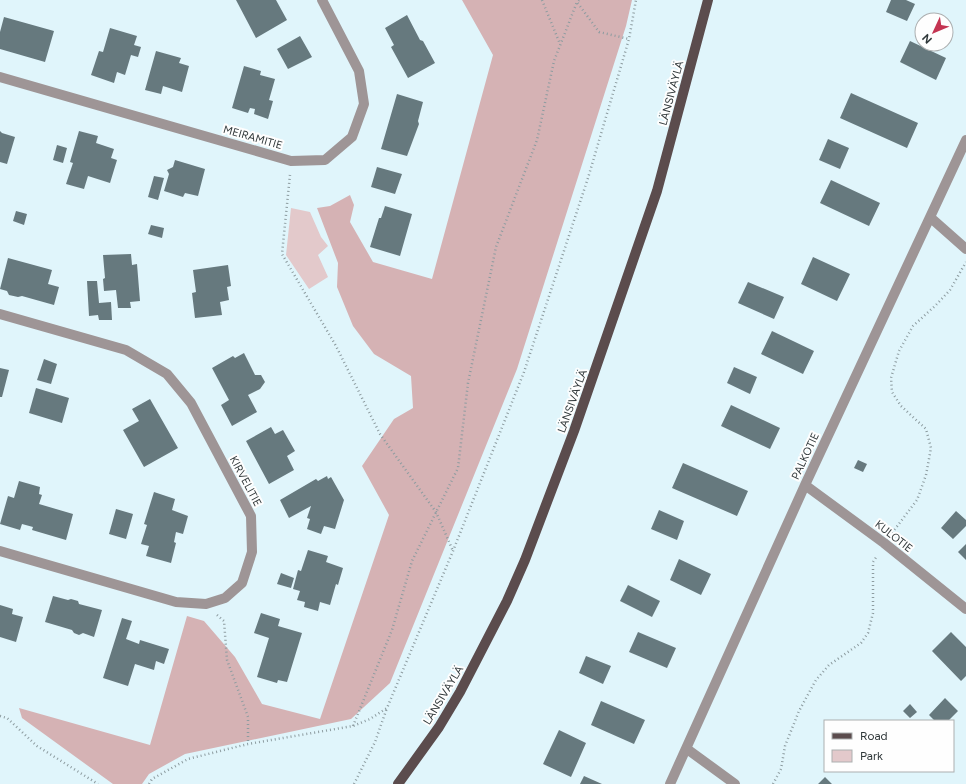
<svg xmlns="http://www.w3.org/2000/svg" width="966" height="784" font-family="Figtree,sans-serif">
  <rect width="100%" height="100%" fill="#e0f5fb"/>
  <path fill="#e3c9cb" d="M291,208L310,212L321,237L328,246L318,255L328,277L309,289L286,255Z"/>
  <path fill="#d5b2b4" d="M462,0H632L626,26L517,369L390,683L351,719L185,754L149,774L142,784H113L22,718L19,708L150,745L187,616L204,621L235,657L262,704L320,719L389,515L362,466L394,419L413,408L411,376L374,354L353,326L337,287L338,263L317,208L330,206L350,195L354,205L350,222L373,262L432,279L493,55Z"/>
  <path fill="#66797e" d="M236,0H276L287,20L256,38Z
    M891,0H906L915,4L907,21L886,12Z
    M407,15L420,40L423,41L435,63L408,78L391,47L394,45L385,28Z
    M4,17L54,31L45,62L0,49V32Z
    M110,28L137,36L134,45L141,47L138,57L131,55L125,75L117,72L114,83L91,75L99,51L103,52Z
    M300,36L312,57L288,69L277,49Z
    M910,41L946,58L936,80L900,62Z
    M156,51L181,58L179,63L189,66L182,92L163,86L161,94L145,90Z
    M244,66L261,71L260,75L275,79L269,100L273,101L268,119L254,114L255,109L250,108L248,113L232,108Z
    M851,93L918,123L907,148L840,118Z
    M397,94L423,102L418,121L419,124L407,156L381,149Z
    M0,131L2,133L15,137L7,164L0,162Z
    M79,131L98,136L96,143L114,149L111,158L117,160L110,183L88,176L84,189L66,184L73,163L70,162Z
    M828,139L849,148L840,169L819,160Z
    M57,145L67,148L63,163L53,160Z
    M175,160L205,169L198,196L185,193L183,197L164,191L169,174L167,170L173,167Z
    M377,167L402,174L395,194L371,187Z
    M154,176L164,178L158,200L148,197Z
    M831,180L880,203L869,226L820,203Z
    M385,206L412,214L400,256L370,247L379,218H381Z
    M16,211L27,214L24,225L13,221Z
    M151,225L164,228L162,238L148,234Z
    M131,254L132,265L137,264L140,301L130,302L131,308H118L116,290L104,291L103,279L105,278L103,255Z
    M813,257L850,274L837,301L801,284Z
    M8,258L52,270L48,284L59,287L54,305L22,296L18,297L9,295L7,291L0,289Z
    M228,265L231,286L227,287L229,300L220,302L222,315L195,318L192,293L196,292L193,270Z
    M87,281H97L99,303L111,302L112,320H99L98,315L89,316Z
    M748,282L784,297L774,319L738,303Z
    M772,331L814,351L803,374L761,354Z
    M244,353L255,375H261L265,382L260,389L248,395L257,412L232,426L221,405L229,400L212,368L233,356L235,358Z
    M44,359L57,364L51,384L37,380Z
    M734,367L757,377L750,394L727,383Z
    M0,368L9,370L2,397H0Z
    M36,388L69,398L62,423L29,413Z
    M150,399L178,448L144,467L123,430L139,421L132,409Z
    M731,405L780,428L770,449L721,426Z
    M271,427L275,434L283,430L295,451L287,456L294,470L269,484L246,441Z
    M858,460L867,464L863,472L854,468Z
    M683,463L748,491L737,516L672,488Z
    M327,476L328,479L331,477L344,500L335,529L324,526L321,534L307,529L310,519L307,518L311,506L289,518L280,500L316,479L318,481Z
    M19,481L40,487L39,494L42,495L39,504L73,514L66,540L32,530L33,527L22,524L20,530L0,524L8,496L14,498Z
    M154,492L175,499L172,510L188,516L183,534L176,532L174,542L176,543L171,563L146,556L149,546L141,544L147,525L144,524Z
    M116,509L133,514L126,539L109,534Z
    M659,510L684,521L677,540L651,529Z
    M956,511L966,520V526L953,539L941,528Z
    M966,544V560L958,552Z
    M308,550L328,556L326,562L343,568L338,585L336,584L330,605L320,602L318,611L304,607L305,602L297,600L300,591L293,589L298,570L301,571Z
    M679,559L711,574L701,595L670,580Z
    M281,573L294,578L291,588L277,584Z
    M628,585L660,601L652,617L620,601Z
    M53,596L68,600L71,599L78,601L79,604L102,610L94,637L83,633L79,635L74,633L72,630L45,622Z
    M0,605L13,609L12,614L23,617L16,642L0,637Z
    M261,613L280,619L278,626L302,633L287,682L278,680L277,683L257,677L269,638L254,633Z
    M122,618L132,621L126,639L139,644L140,640L169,649L164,664L156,661L154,670L135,664L128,686L103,678Z
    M638,632L676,648L667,668L629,652Z
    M951,632L966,647V676L961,681L932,651Z
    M586,656L611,666L603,684L579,673Z
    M945,698L958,711L948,721H935L929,715Z
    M601,701L645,720L634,744L591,725Z
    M910,704L917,712L910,718L903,711Z
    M559,730L586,743L571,777L543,764Z
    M584,776L602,784H580Z
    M825,777L832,784H818Z"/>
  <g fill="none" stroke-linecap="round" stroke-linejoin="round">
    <path stroke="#8d9ca0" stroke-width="2.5" stroke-dasharray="1 3" stroke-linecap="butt" d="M542,0L560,44
      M579,0L577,2L599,32L629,39
      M290,175L282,254L336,346L380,434L436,512L453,551
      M892,533L917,500L926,475L931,448L926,429L901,406L892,392L891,378L899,351L913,326L936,305L950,290L966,262
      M217,615L224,621L227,660L248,717V744
      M0,716L7,718L37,746L98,784
      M353,726L392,630L412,561L458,468L468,383L496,247L537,140L554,61L577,2
      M149,784L152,779L188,759L248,744L353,726L370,719L387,708L453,551L524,372L588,178L629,39L636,0
      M354,784L375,742L387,708
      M773,784L781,769L785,746L799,711L816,680L829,665L861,643L868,633L873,613V562L877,556"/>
    <path stroke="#9e9596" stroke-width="10" d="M0,77L291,161L325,160L352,137L364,104L359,71L322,0
      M931,218L966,249
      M0,314L126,350L167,374L191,403L251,516L252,552L242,583L225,598L206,604L176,602L0,551
      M805,485L884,543L966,609
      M687,749L735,784
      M670,784L805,485L966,140"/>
    <path stroke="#5b4c4d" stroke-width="10" d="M398,784L439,727L460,692L507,601L525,560L574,431L657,191L708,0"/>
  </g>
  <g text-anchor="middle" stroke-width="4" stroke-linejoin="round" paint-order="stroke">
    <g font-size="11" fill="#30383a" stroke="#fefefe">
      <text transform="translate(671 93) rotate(-75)" y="4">LÄNSIVÄYLÄ</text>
      <text transform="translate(253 137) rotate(16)" y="4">MEIRAMITIE</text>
      <text transform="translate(572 401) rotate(-70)" y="4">LÄNSIVÄYLÄ</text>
      <text transform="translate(805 456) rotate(-65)" y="4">PALKOTIE</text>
      <text transform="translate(246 481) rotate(62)" y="4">KIRVELITIE</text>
      <text transform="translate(894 536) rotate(38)" y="4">KULOTIE</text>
      <text transform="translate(443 695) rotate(-59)" y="4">LÄNSIVÄYLÄ</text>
    </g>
  </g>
  <rect x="824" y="720" width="130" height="52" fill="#fefefe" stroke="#acafb0"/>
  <rect x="832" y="733" width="20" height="6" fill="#5b4c4d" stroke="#acafb0"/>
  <text x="860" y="740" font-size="12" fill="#30383a">Road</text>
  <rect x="832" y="750" width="20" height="12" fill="#e3c9cb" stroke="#acafb0"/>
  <text x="860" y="760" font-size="12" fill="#30383a">Park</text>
  <g transform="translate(934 32) rotate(226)"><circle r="19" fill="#fefefe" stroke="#acafb0"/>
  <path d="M0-3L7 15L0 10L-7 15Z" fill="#c43452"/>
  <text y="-6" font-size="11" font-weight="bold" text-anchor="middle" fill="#30383a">N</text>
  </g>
</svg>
